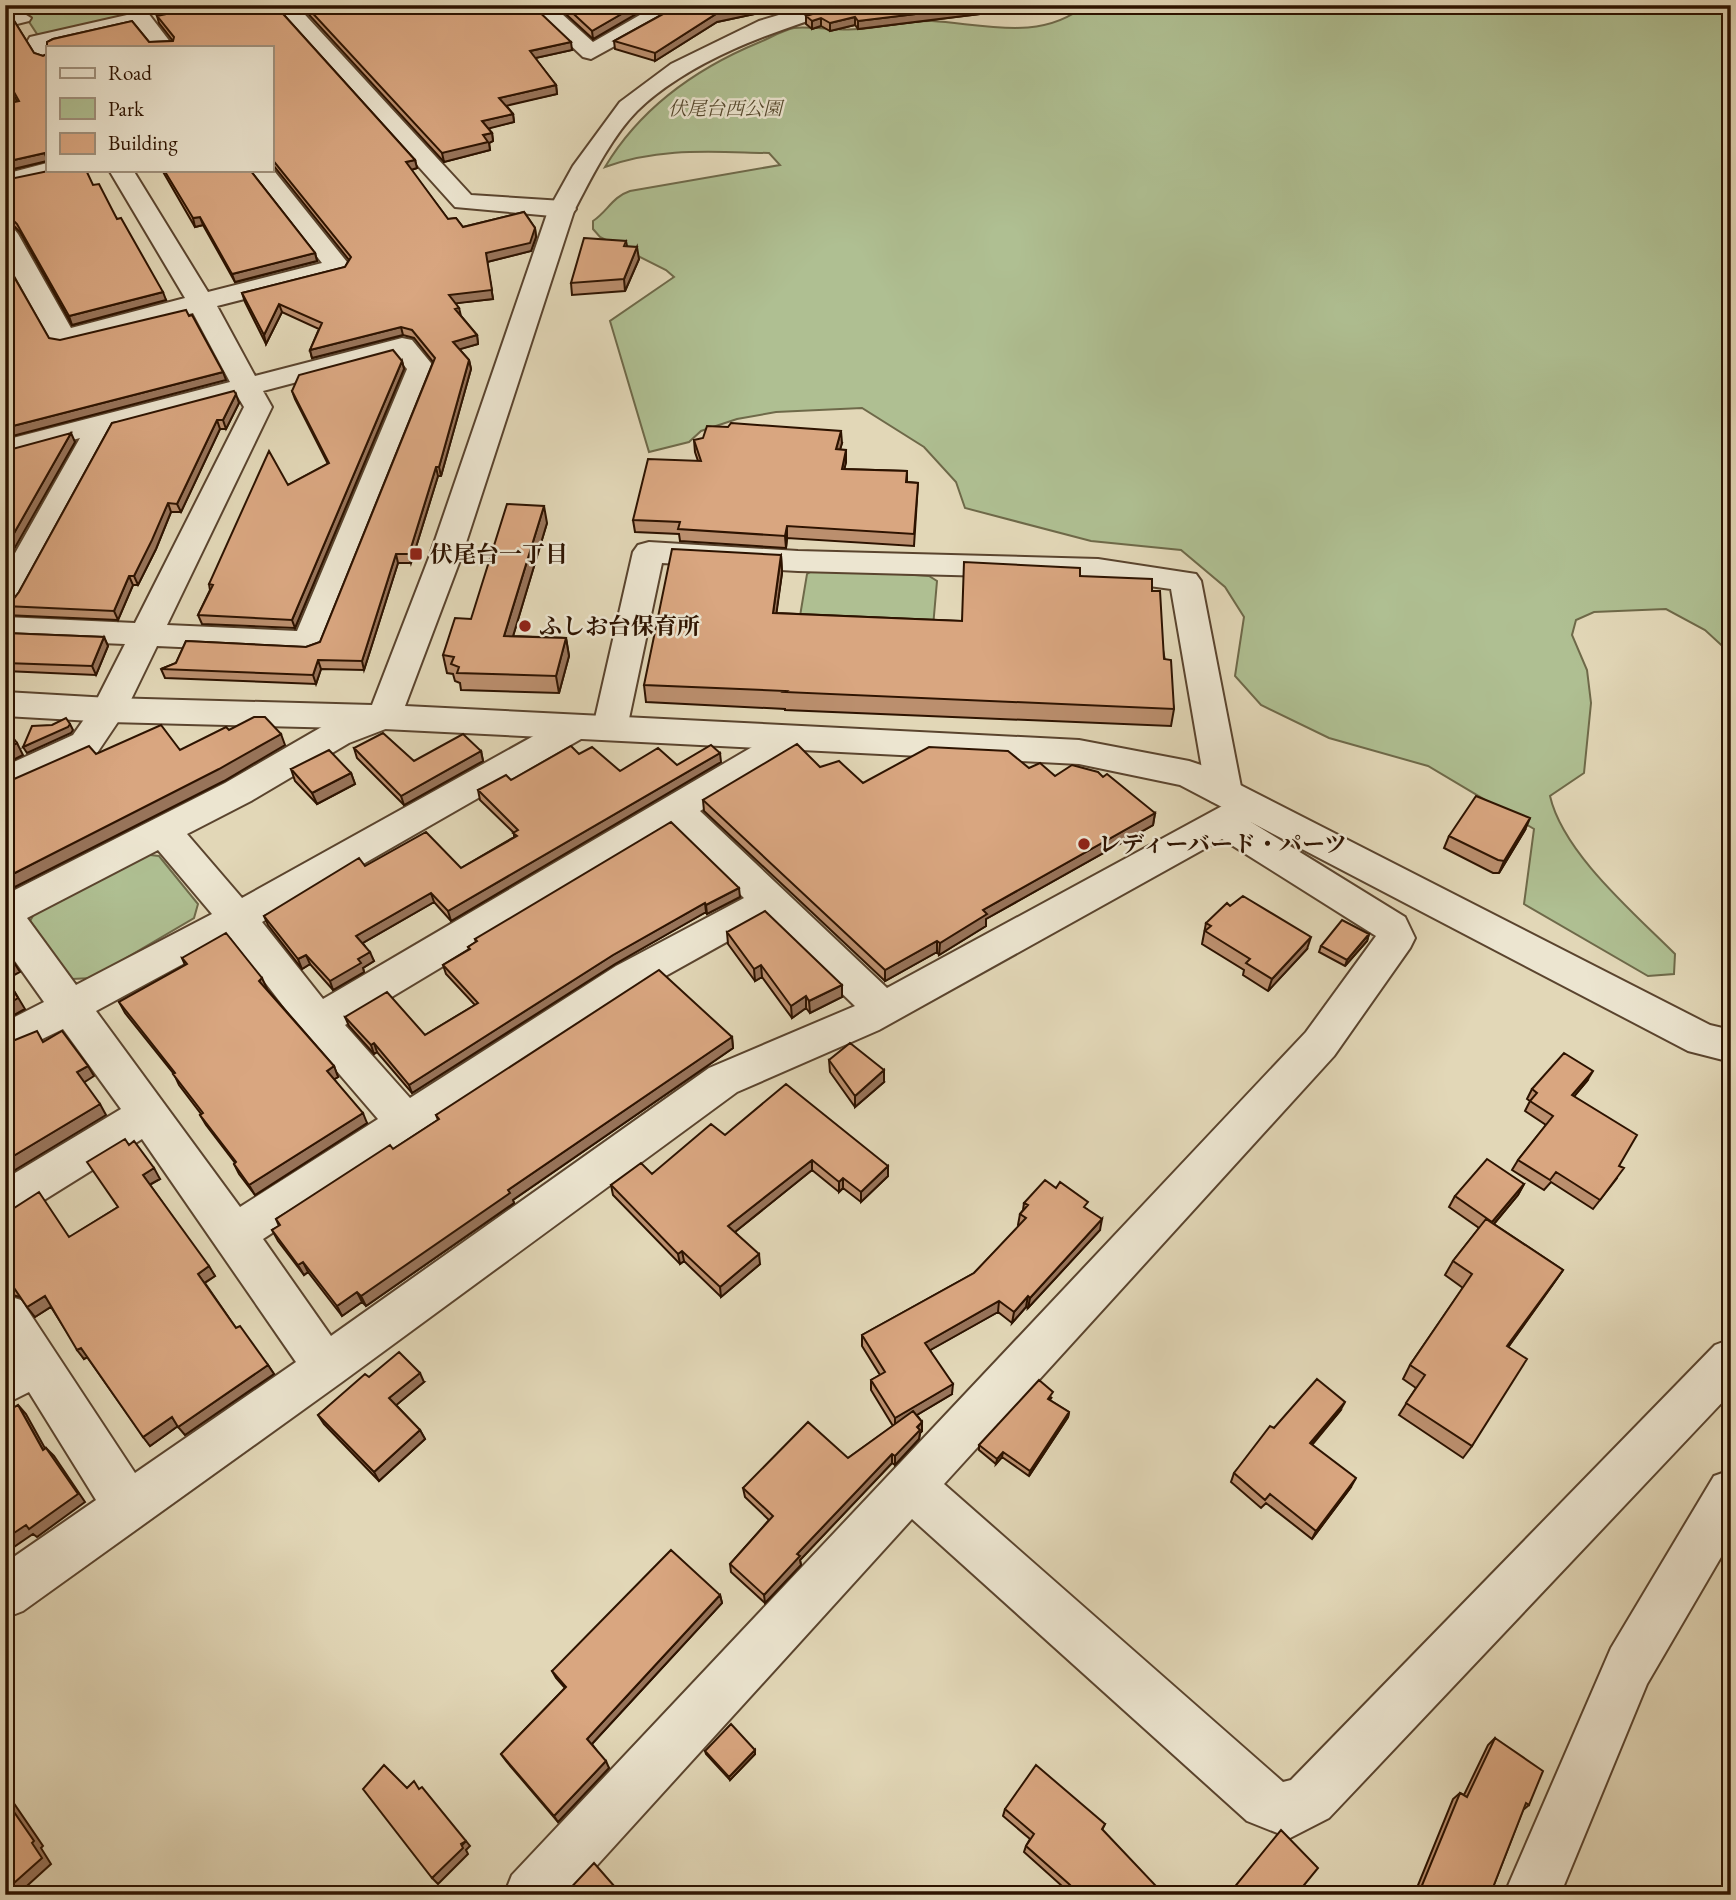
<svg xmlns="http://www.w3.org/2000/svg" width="1736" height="1900" font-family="'EB Garamond','Noto Serif JP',serif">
  <rect width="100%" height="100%" fill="#e2d7b7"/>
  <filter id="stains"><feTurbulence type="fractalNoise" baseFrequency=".00286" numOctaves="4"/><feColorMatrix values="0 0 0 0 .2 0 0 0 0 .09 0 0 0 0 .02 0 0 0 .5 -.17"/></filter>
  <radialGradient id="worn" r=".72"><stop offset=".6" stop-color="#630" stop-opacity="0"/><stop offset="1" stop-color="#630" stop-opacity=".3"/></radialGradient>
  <path fill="#afbf92" stroke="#6e6949" stroke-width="2" d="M18,5H178L39,37Z
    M1085,5H1731V654L1705,630L1666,609L1594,612L1576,620L1572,635L1587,670L1591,703L1584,773L1550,796C1563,853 1635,914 1675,954L1674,974L1648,976L1524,904L1534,829L1428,766L1329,738L1261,705L1235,676L1244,617L1225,587L1181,550L1091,541L965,508L956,482L924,447L862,408L776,412L737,419L701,431L689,442L649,452L610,321L674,277L666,270L600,237L593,229V221C608,211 612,197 630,191L780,165L769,153C711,152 661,147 605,167C641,107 697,68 760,42C770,38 783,30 794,28C809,26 840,31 858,29C882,28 908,20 932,21C983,24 1042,42 1085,5Z
    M817,568L929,576L937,581L933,627L799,622L807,574Z
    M141,854L159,856L198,904L194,918L92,978L72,979L30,921L37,909Z"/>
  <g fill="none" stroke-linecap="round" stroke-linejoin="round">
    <g stroke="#5a442e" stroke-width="4">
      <path id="pedestrian" d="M23,13L31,18L29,21L5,27V17Z"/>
    </g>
    <g stroke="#5a442e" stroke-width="4">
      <path id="minor" d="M273,5H296L471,195L563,201L572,204L576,209L572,214L563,217L455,207Z
        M528,5H552L593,42L652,8L650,5H673L676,9L673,14L591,59L583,57Z
        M140,12L148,13L174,47H152L135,26L51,45L53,47H47V62L39,60L27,42L30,37Z
        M47,163V170H61L58,175L5,188V174Z
        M271,167L351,267L347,273L217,306L255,376L402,338L412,340L435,368L325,642L321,650L309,653L157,646L126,710L97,753L5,794V766L73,735L94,705L125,644L5,639V617L135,623L244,407L238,397L114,430L21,600L16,607L5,610V571L80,438L5,458V440L230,382L193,313L63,346L53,344L5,258V226L14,229L18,234L71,328L185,298L109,170H133L208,292L322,263L249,170H271ZM396,356L407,369L297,631L167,625L272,407L263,391Z
        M649,542L798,551L1098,559L1196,574L1201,581L1242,792L1238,798L1246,796L1259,800L1264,809L1259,818L1251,822L1405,917L1415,938L1410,948L1334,1056L944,1484L1283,1782L1291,1780L1715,1345L1731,1339V1393L1329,1818L1290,1838L1247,1821L912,1519L570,1895H504L512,1875L1306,1032L1376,936L1222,839L879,1030L737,1092L342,1382L23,1611L5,1618V1563L96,1500L29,1392L5,1404V1295L21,1300L135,1473L296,1362L142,1139L20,1215L5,1221V1179L121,1109L63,1029L5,1057V1022L44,1002L5,947V895L225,783L325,725L384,705L396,709L401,717L396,725L349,743L251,801L187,834L242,898L564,719L576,715L588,719L593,727L633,552L638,545ZM662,563L798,571L1098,579L1171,589L1206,792L1211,801L1224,805L887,988L700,811L805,748L810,739L805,730L793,727L781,730L323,999L262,922L588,735L593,728L598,736L610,740L622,736L627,728ZM673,828L744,898L616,966L410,1098L345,1025ZM158,850L212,914L76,985L27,918ZM766,920L855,1006L709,1068L331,1336L263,1239L644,988ZM231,938L304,1033L378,1119L240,1207L96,1011Z
        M1731,1470V1540L1647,1684L1560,1895H1504L1611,1648L1714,1476Z"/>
    </g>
    <g stroke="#5a442e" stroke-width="4">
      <path id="tertiary" d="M812,5H846L843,10C773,31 690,60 637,111C612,136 590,180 574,211L462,555L405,706L1079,740L1189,761L1201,765L1710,1025L1731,1030V1062L1688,1051L1180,785L1079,764L384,729L109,722L5,716V692L109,698L372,705L430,555L548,211L573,166L620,102L671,64L759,21Z"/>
    </g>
    <use href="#pedestrian" fill="#ece5d0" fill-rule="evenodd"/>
    <use href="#minor" fill="#ece5d0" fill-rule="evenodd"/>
    <use href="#tertiary" fill="#ece5d0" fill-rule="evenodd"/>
  </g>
  <path fill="#bb8f6e" stroke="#2d1300" stroke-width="2" d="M170,5H275L415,160L417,168L411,170L448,219L456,218L463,227L524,212L535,228L536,237L531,251L487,262L493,299L455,303L459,308L461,316L477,335L478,344L459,349L469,360L471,369L441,476H438L411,563H398L364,670L321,669L316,684L165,678L161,669L176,663L186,641L306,647L320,642L433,362L414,338L403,335L312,358L310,350L319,329L282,312L266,344L245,302L242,293L345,267L349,260L273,165L271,166V47H47V161L5,171V104L17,101L5,79V20L13,19L34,53L43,56L47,54V42L53,39L132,21L149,42L173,41L159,23L157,16L164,14L161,7Z
    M300,5H532L572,50L535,58L556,85L557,94L506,105L513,114L514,122L488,128L492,133L493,141L489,143L490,150L444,162Z
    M556,5H648V7L593,39Z
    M675,5H802L786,10L783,8L717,22L655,61L615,49L614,41L674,8Z
    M1004,11L858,29L855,25L830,31L821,26L812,29L806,24V16Z
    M162,170H250L315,253L317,261L235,282L203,225L195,227Z
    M5,180L93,185L117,219L166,300L72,325L20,232L15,227L5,224Z
    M626,241L627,246L639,259L625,291L572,295L571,283Z
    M402,361L404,369L295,628L202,624L198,615L210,590L209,584L288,485L328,464L295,399L292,391Z
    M239,403L226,429H220L181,512H171L156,549L138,585H133L118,620L5,615V602L12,601L19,592L112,423Z
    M694,440L842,443L840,449L846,462L844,469L907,471V482L918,483L914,546L787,538L786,548L680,541L679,534L635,532L633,520L698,461L695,452Z
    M547,523L513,636L566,638L569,656L559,693L461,690L460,683L455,681L453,674L447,673L443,655Z
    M781,555L782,573L776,613L961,621L1080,576L1152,591L1174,709L1171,726L785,710V709L646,702L644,685Z
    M5,633L104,637L108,646L96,675L5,671Z
    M354,748L414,761L481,751L483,761L404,805L357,758Z
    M579,754L620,771L677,765L721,762L451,921L434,902L363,943L374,961L363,968L364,972L333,990L310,964L302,969L268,925L264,916L365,866L461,868L514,837V833L480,800L478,790L511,780Z
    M820,767L863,783L1029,768L1055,776L1155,813L1153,825L986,919V926L939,955L937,952L885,981L704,811L703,800Z
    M291,769L351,773L355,784L317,804L295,781Z
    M1525,830L1499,873H1493L1444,848L1449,836Z
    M740,897L707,914L706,912L615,964L412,1093L377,1052L374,1054L349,1026L345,1017L425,1035L475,1005L446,974L443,965L469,949L468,947L476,942L475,939Z
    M1206,923L1307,949L1268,991L1243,975L1244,970L1202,944Z
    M727,932L842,997L810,1013L806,1008L792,1018L762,977L755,981L728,944Z
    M1369,934L1367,941L1345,966L1319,952L1321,946Z
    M182,958L267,989L334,1066L338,1077L334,1079L367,1123L255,1195L239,1174L234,1164L235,1163L206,1125L200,1115L201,1114L179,1085L174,1074L125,1013L119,1002L185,965Z
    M732,1037L733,1048L513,1200L514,1203L366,1306L362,1302L342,1316L308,1272L304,1275L278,1241L272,1230L279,1226L276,1219L393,1149L438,1120L436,1115Z
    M829,1060L884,1082L855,1107L830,1072Z
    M1587,1081L1574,1096L1619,1166L1617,1178L1593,1209L1551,1182L1544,1190L1512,1170L1518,1160L1546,1125L1525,1111L1530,1101L1527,1099L1532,1089Z
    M725,1135L888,1166V1176L861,1202L843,1188L839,1192L812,1170L735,1232L760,1264L721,1297L684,1261L680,1264L613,1195L611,1185L652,1174Z
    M129,1145L160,1179L150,1185L215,1276L205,1283L236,1328L268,1365L274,1374L185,1435L178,1426L150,1446L87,1357L84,1359L51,1307L35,1317L20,1297L5,1293V1210L70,1237L118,1207Z
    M1524,1184L1518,1195L1494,1224L1563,1270L1508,1347L1472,1446L1463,1458L1399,1415L1416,1388L1403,1379L1410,1365L1463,1288L1445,1275L1453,1261L1479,1228L1449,1207L1455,1196Z
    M1024,1203L1087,1209L1100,1230L1028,1308L1026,1307L1012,1323L998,1312L930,1350L952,1394L917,1415L922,1422V1431L920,1433L919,1439L895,1465L892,1463L800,1560L801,1565L765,1603L731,1572L730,1564L769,1520L745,1497L743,1488L848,1458L893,1426L871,1390V1380L880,1375L862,1346V1335L974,1273L1020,1226L1018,1225L1020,1214L1023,1210Z
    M369,1377L424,1382L396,1405L420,1430L425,1439L379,1481L324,1424L318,1415Z
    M1052,1397L1050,1400L1069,1412L1068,1417L1029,1476L1002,1457L996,1464L979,1450V1445Z
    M1340,1411L1312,1445L1351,1487L1312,1539L1266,1503L1261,1508L1231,1482L1234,1473L1274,1428Z
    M720,1595L722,1603L592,1744L609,1768L558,1822L506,1761L501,1754L565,1688L556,1678L552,1671Z
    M1495,1738L1529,1805L1523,1810L1490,1895H1414L1453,1799L1460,1793L1464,1795L1488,1745Z
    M755,1750V1754L730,1780L706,1754L705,1751Z
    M1005,1809L1105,1824L1102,1830L1157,1895H1072L1024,1852L1026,1846L1030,1839L1003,1816Z"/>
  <path fill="#98745a" stroke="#2d1300" stroke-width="2" d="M637,5H648V7L593,39L592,31Z
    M759,5H783V8L717,22L655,61V53L716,14Z
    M786,5H802L786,10Z
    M990,5H1004V11L858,29V21Z
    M855,17V25L830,31V23Z
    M821,18V26L812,29V21Z
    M571,42L572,50L531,59L530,51Z
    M556,85L557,94L501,107L499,98Z
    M513,114L514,122L483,130L482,121Z
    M492,133L493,141L489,143L490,150L444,162L442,153L483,135Z
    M45,153L47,161L5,171V162Z
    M415,160L417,168L408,171L406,162Z
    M200,217L203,225L195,227L193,218Z
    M535,228L536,237L531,251L487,262L493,299L451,304L449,295L486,253Z
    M637,247L639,259L625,291L624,279Z
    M315,253L317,261L235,282L232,274Z
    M163,292L166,300L72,325L69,316Z
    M279,304L282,312L266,344L264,335Z
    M401,327L403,335L312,358L310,350Z
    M477,335L478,344L454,351L453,342Z
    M469,360L471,369L441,476L439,467Z
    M402,361L404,369L295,628L292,620Z
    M223,372L226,380L5,438V428Z
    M236,394L239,403L226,429L223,420Z
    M217,420L220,429L181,512L177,504Z
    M841,431L842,443L837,461L836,449Z
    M71,433L75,442L5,565V549Z
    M846,450V462L842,480V469Z
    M436,467L438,476L411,563L409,554Z
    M168,503L171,512L156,549L138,585L134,576Z
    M544,506L547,523L508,653L504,636Z
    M787,526V538L786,548L785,536Z
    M396,554L398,563L364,670L362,661Z
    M781,555L782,573L774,631L773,613Z
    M129,576L133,585L118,620L114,611Z
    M104,637L108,646L96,675L92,666Z
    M566,638L569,656L559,693L556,676Z
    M318,660L321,669L316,684L313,675Z
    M70,724L73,730L71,733L27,753L23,747Z
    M281,734L285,745L224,781L5,892V878Z
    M17,743L23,755L5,764V750Z
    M481,751L483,761L404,805L401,796Z
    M720,753L721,762L451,921L448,911Z
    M351,773L355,784L317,804L312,793Z
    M1155,813L1153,825L986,919V926L939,955L940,943L983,910Z
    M1530,818L1525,830L1499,873L1504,861Z
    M739,888L740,897L707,914L706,905Z
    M431,893L434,902L359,945L356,936Z
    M705,903L706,912L615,964L412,1093L409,1085L613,955Z
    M1369,934L1367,941L1345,966L1347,960Z
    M1311,937L1307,949L1268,991L1272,979Z
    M937,941V952L885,981V970Z
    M370,952L374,961L363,968L364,972L333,990L330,981L358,959Z
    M306,955L310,964L302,969L298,959Z
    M13,961L20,972L7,979L25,1009L5,1020V966Z
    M761,965L762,977L755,981L754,969Z
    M262,978L267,989L264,991L259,981Z
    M842,985V997L810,1013L809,1001Z
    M806,996V1008L792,1018L791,1006Z
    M732,1037L733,1048L513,1200L514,1203L366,1306L361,1296L508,1190Z
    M374,1043L377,1052L374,1054L371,1045Z
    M88,1066L94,1076L83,1083L77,1072Z
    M334,1066L338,1077L331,1081L327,1071Z
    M884,1070V1082L855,1107V1096Z
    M1593,1071L1587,1081L1567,1105L1572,1095Z
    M100,1104L106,1115L5,1176V1161Z
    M363,1113L367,1123L255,1195L249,1185Z
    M812,1160V1170L730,1236L728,1226Z
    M888,1166V1176L861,1202V1192Z
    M154,1168L160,1179L149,1185L143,1175Z
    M843,1178V1188L839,1192V1182Z
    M1524,1184L1518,1195L1486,1233L1492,1222Z
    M1102,1219L1100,1230L1028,1308L1030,1298Z
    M682,1251L684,1261L680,1264L678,1254Z
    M759,1254L760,1264L721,1297L720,1287Z
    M303,1262L308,1272L304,1275L298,1265Z
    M209,1266L215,1276L204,1283L198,1274Z
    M1563,1270L1554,1283L1499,1360L1507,1346Z
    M357,1292L362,1302L342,1316L337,1306Z
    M45,1296L52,1306L35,1317L27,1307Z
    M1028,1296L1026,1307L1012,1323L1014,1312Z
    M999,1301L998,1312L925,1353V1343Z
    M81,1348L88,1357L84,1359L77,1350Z
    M268,1365L274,1374L185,1435L178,1427Z
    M420,1373L424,1382L394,1407L389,1398Z
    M953,1384L952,1394L895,1428V1418Z
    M1345,1402L1340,1411L1305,1452L1310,1443Z
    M18,1405L26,1414L51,1459L43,1450Z
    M1069,1412L1068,1417L1029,1476L1030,1471Z
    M172,1417L178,1426L150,1446L143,1437Z
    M922,1422V1431L920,1433L919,1439L895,1465V1456Z
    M420,1430L425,1439L379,1481L374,1472Z
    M46,1448L54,1456L85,1502L37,1537L33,1534L5,1553V1539Z
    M1003,1452L1002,1457L996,1464L997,1459Z
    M892,1454V1463L800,1560L801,1565L765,1603L764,1595L797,1554Z
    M1356,1478L1351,1487L1312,1539L1316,1531Z
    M720,1595L722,1603L590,1746L587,1739Z
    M755,1750V1754L730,1780L729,1777Z
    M606,1761L609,1768L558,1822L554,1816Z
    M5,1796L11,1799L43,1846L41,1848L51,1864L17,1895H5V1891L32,1843L5,1799Z
    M466,1841L470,1846L466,1850L468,1854L438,1884L432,1878Z"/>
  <path fill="#d9a680" stroke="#2d1300" stroke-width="2" d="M170,5H275L415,160L406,162L448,219L456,218L463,227L524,212L535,228L530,243L486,253L492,290L449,295L459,308L455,309L477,335L453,342L469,360L439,467H436L409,554H396L362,661L318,660L313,675L161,669L176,663L186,641L306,647L320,642L435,358L412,330L401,327L310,350L322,323L279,304L264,335L242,293L345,267L351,257L271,158V47H47V159L45,153L5,162V104L19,101L5,76V20L13,19L34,53L43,56L47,54V42L53,39L132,21L149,42L173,41L174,37L157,16L166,14L161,7Z
    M305,5H532L571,42L530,51L556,85L499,98L513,114L482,121L492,133L483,135L488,142L442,153Z
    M564,5H637L592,31Z
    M675,5H759L716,14L655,53L614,41L674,8Z
    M842,5H990L858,21L855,17L830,23L821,18L812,21L806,16Z
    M53,170H86L93,185L99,184L117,219L121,218L163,292L69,316L17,224L11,218L5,216V180Z
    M164,170H250L315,253L232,274L200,217L193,218Z
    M584,238L626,241L624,246L637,247L624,279L571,283Z
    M5,261L49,338L60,340L186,310L189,316L192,315L223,372L5,428Z
    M393,350L402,361L292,620L198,615L213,585L209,584L269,451L288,485L329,463L292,391L299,375Z
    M234,391L236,394L223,420H217L177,504L168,503L152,540L134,576H129L114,611L5,606V602L12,601L19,592L112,423Z
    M731,423L841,431L836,449L846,450L842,469L907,471L906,482L918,483L914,534L787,526L785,536L678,529L680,522L633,520L648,459L701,461L694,440L703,438L707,426L728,427Z
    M71,433L5,549V451Z
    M507,504L544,506L504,636L566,638L556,676L457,673L459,667L451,664L454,657L443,655L455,618L471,619Z
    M672,549L781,555L773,613L962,621L964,562L1080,568V576L1152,579V591H1160L1164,659L1171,660L1174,709L784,692L786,691L644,685Z
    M5,633L104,637L92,666L5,663Z
    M254,717H265L281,734L219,769L5,878V783L89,746L96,754L161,725L180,750L226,727L229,730Z
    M66,718L70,724L68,727L23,747L32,726L52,725Z
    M5,727L17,743L5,750Z
    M383,733L414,761L463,734L481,751L401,796L354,748Z
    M797,744L820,767L839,761L863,783L929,747L1008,751L1029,768L1040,763L1055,776L1072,765L1098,772L1103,777L1107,774L1155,813L983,910L987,914L940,943L937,941L885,970L703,800Z
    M711,745L720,753L448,911L431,893L356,936L370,952L358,959L361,963L330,981L306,955L298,959L264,916L359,858L365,866L426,832L461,868L517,836L513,833L518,830L478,790L506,775L511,780L571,746L579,754L592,747L620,771L658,748L677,765Z
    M329,750L351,773L312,793L291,769Z
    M1476,796L1530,818L1504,861L1498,860L1449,836Z
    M671,822L739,888L706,905L705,903L613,955L409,1085L374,1043L371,1045L345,1017L387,992L425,1035L478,1003L443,965L470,949L468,947L477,941L475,939Z
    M1243,896L1311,937L1272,979L1246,963L1250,959L1205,931L1211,926L1206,923L1227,903L1230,906Z
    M765,911L842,985L809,1001L806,996L791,1006L761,965L754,969L727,932Z
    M1342,920L1369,934L1347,960L1321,946Z
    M226,933L262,978L259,981L334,1066L327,1071L363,1113L249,1185L234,1164L236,1162L200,1115L203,1113L173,1074L175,1073L119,1002L187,964L182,958Z
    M5,951L13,961L5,966Z
    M659,970L732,1037L508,1190L510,1193L361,1296L357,1292L337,1306L303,1262L298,1265L272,1230L280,1225L276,1219L390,1145L393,1149L439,1119L436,1115Z
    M5,977L18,998L5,1006Z
    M37,1031L43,1042L62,1031L88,1066L77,1072L100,1104L5,1161V1044Z
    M850,1043L884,1070L855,1096L829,1060Z
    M1564,1053L1593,1071L1572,1095L1637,1135L1619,1166L1624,1168L1600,1200L1556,1172L1550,1180L1518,1160L1553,1116L1530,1101L1537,1093L1532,1089Z
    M786,1084L888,1166L861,1192L843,1178L839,1182L812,1160L728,1226L759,1254L720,1287L682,1251L678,1254L611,1185L641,1163L652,1174L711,1124L725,1135Z
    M125,1139L129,1145L134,1141L154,1168L143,1175L209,1266L198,1274L236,1328L240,1326L268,1365L178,1427L172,1417L143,1437L81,1348L77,1350L45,1296L27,1307L14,1288L5,1286V1210L14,1208L39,1192L69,1237L118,1207L87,1162Z
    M1487,1159L1524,1184L1492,1222L1455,1196Z
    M1045,1180L1056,1188L1060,1182L1088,1202L1084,1207L1102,1219L1030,1298L1028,1296L1014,1312L999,1301L925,1343L953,1384L895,1418L871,1380L885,1372L862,1335L974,1273L1026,1218L1020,1214L1028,1205L1024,1203Z
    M1486,1219L1563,1270L1507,1346L1527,1359L1472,1446L1406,1403L1425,1375L1410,1365L1472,1274L1453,1261Z
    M399,1352L420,1373L389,1398L420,1430L374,1472L318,1415L365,1374L369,1377Z
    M1317,1379L1345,1402L1310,1443L1356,1478L1316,1531L1270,1494L1265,1500L1234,1473L1270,1426L1274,1428Z
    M1039,1380L1053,1392L1048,1399L1069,1412L1030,1471L1003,1452L997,1459L979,1445Z
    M18,1405L43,1450L46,1448L78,1494L29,1529L26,1525L5,1539V1413Z
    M913,1411L922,1422L917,1427L920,1430L895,1456L892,1454L797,1554L800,1556L764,1595L730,1564L773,1516L743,1488L808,1422L848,1458Z
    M671,1550L720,1595L587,1739L606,1761L554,1816L501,1754L566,1687L552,1671Z
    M731,1724L755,1750L729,1777L705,1751Z
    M1495,1738L1543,1771L1529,1805L1526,1803L1490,1895H1418L1460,1793L1467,1797Z
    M384,1765L407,1788L414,1781L419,1789L422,1787L466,1841L461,1844L463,1848L432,1878L363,1789Z
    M1036,1765L1105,1824L1102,1829L1156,1886L1153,1890L1157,1895H1080L1069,1884L1026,1846L1034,1834L1005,1809Z
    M5,1799L34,1841L32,1843L42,1858L5,1891Z
    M1281,1830L1318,1868L1296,1895H1228Z
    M594,1863L622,1895H564Z"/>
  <g fill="#8f2418" stroke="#ece5d0" stroke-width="2.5">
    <rect x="409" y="547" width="14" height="14" rx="3.5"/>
    <circle cx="525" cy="626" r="7"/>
    <circle cx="1084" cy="844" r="7"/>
  </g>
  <g text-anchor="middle" stroke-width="5" stroke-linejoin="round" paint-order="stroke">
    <g font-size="19" font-style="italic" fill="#54472c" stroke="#ece5d0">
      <text x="725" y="115">伏尾台⻄公園</text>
    </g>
    <g font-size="23" font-weight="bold" fill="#2d1300" stroke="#ece5d0" text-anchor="start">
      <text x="430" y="562">伏尾台一丁目</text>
      <text x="539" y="634">ふしお台保育所</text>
      <text x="1098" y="852">レディーバード・パーツ</text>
    </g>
  </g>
  <rect width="1736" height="1900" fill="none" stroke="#e2d7b7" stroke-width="28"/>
  <rect x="7" y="7" width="1722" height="1886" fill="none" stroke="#2d1300" stroke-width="3.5"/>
  <rect x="14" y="14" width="1708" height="1872" fill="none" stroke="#2d1300" stroke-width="2"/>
  <rect x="46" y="46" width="228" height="126" fill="#ece5d0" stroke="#a0917d" stroke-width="2"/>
  <rect x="60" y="68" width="35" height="10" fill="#ece5d0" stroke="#a0917d" stroke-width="2"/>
  <text x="108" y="80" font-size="21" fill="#2d1300">Road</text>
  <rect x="60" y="98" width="35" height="21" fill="#afbf92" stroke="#a0917d" stroke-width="2"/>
  <text x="108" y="116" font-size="21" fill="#2d1300">Park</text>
  <rect x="60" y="133" width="35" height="21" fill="#d9a680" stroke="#a0917d" stroke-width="2"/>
  <text x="108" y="150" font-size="21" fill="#2d1300">Building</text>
  <rect width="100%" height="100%" filter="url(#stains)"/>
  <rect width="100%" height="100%" fill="url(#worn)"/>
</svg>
